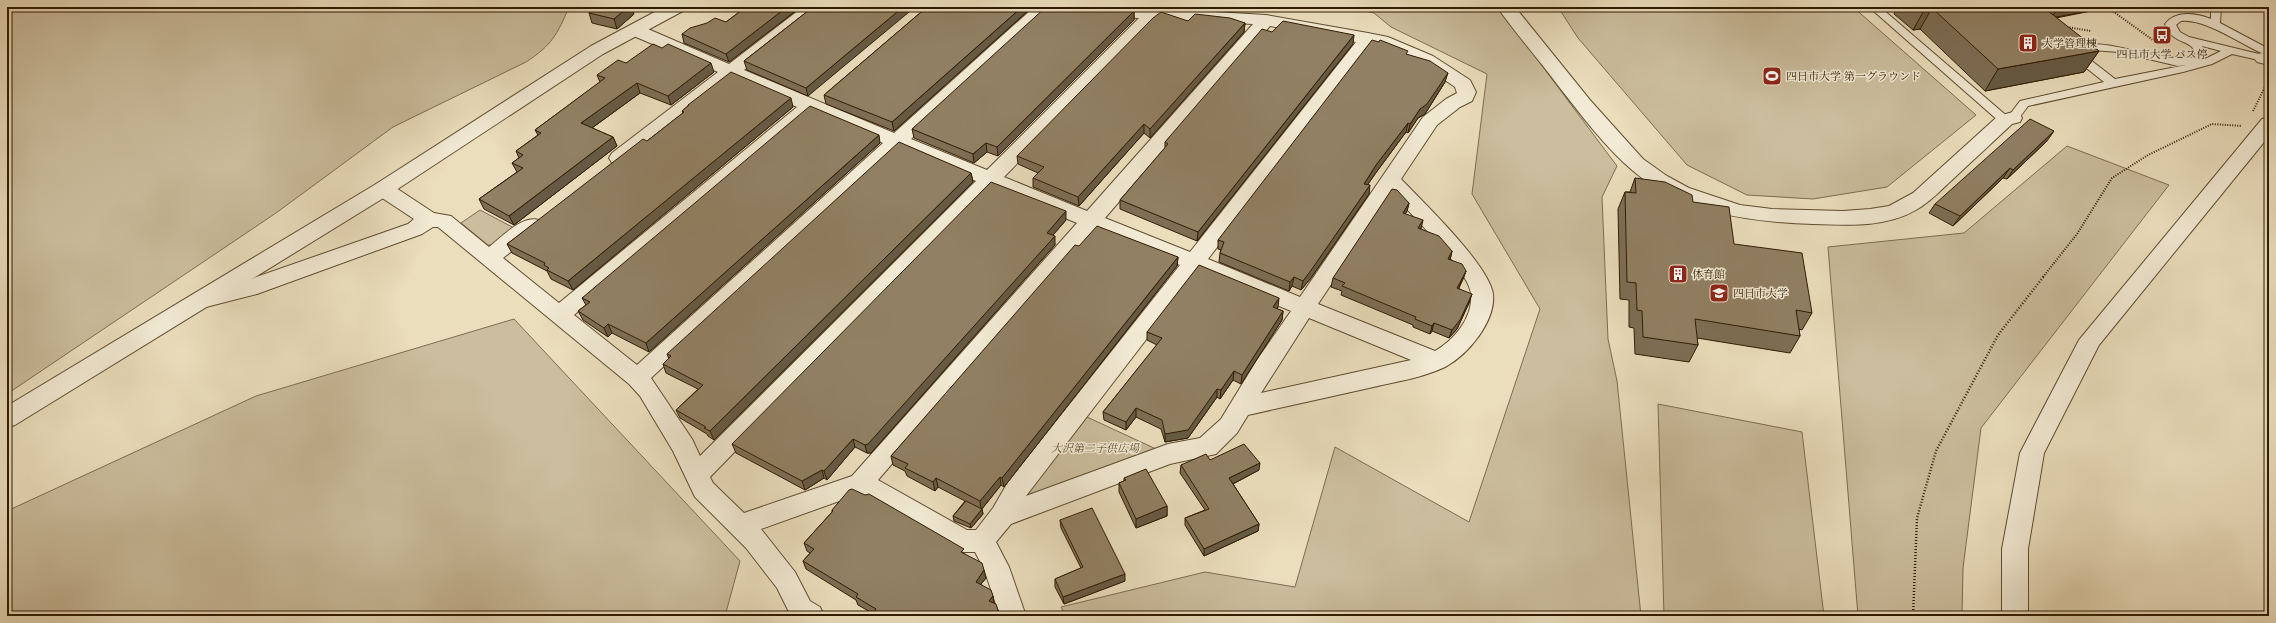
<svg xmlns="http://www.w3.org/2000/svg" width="2276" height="623" font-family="'Libre Caslon Text','Noto Serif JP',serif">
  <rect width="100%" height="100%" fill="#ebdebd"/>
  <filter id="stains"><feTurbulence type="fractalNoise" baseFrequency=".005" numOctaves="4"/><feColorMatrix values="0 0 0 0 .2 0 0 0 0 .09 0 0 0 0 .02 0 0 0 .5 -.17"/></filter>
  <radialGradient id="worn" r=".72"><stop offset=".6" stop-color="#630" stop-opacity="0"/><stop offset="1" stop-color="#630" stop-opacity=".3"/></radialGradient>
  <path fill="#cbbd9d" stroke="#7e6c50" d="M7,7H569C557,35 552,45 526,62L393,127L276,213L7,394Z
    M1349,7H1498L1617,166L1602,197L1608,339L1617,381L1641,616H1066L1061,607L1205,572L1295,587L1335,447L1469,522L1540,309L1472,194L1487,74L1391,27L1374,13Z
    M1558,7H1853L1976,115L1887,187L1813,199L1747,195L1687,165L1578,38Z
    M2067,146L2169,185L1981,428L1963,568L1962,616H1858L1828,247L1964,233Z
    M480,210L516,229L494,245H488L461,223Z
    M514,319L740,561L725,616H7V511L256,396Z
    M1658,404L1802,432L1824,616H1664Z
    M1087,417L1156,449L1032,498L1029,491Z"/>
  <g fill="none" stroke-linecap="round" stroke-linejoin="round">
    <g stroke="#5f4c31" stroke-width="2">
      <path id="service" d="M1869,7H1880L2008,117L2020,101L2104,82L2065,51V47C2113,35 2153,64 2195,57C2195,42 2183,44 2174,37C2170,34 2167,28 2165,24C2176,10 2196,13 2211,19V7H2221L2220,23L2269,49V54C2257,57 2211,18 2181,21L2176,25L2180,32L2189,37L2267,56L2268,58L2263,61L2232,54L2212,64L2183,72L2028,106C2021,116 2014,126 2001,123ZM2202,46L2221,51L2205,59V52ZM2092,50L2119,52L2178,66L2186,65L2115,79L2079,51Z"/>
    </g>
    <g stroke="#5f4c31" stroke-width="2">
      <path id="minor" d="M803,7H823L744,70L894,133L1032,9L1030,7H1130L1266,15L1368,33L1388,37L1433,56L1470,80L1476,92L1472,101L1460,107L1437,125L1401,179C1423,202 1489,265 1493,294C1496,321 1468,355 1445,367C1422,378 1394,382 1369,388C1329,397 1288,406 1248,415L1237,433L1216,454L1170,464L1011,524L996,542L1009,567L1026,616H1000L984,569L975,552H964L955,549L859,494L761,529L795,572L810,601L820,607L824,616H791L777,588L746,548L695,497L673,451L640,396L629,384L438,227H433L422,234L257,294L202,308L194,306L191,300L194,294L245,281L408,224L414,219L376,194L373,189L376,184L383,182L390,184L434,213L451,216L489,247C503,236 522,215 539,220L542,225L539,230L503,258L559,303L797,107L733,79L626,163L619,164L612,163L609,158L612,153L718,72L629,34L626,30L629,26H641L729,64ZM1048,13L1139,18L987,170L911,139ZM1158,19L1253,24L1087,211L1004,177ZM1270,26L1356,42L1190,252L1105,218ZM1372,45L1421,64L1455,87L1457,93L1446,99L1423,117L1300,297L1208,259ZM812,114L883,143L637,365L574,315ZM900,149L976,181L700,456L692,439L651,378ZM993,188L1077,223L852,476L744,513L713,483L710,477ZM1392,193C1410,214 1469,270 1471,294C1473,318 1454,340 1435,351L1318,304ZM1094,230L1180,265L1008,482L993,508L976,530H967L878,480ZM1198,272L1291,311L1257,360L1221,419L1200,438L1168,444L1026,496ZM1309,318L1411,360L1261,393Z
        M1497,7H1515L1590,100L1643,159L1667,176L1689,188L1740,205L1772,209L1843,211L1870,209L1889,206L1913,193L1998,116L2013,112L2020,114L2022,118L2020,122L2012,124C1992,143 1972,161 1953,179C1941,190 1930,202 1916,210C1885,228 1847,225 1813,224C1749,222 1682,213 1632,170C1606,148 1581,115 1560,88C1540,61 1517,35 1497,7Z
        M2263,53H2269V65L2257,62L2254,58L2257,54Z"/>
    </g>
    <g stroke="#5f4c31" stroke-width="2">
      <path id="tertiary" d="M664,7H686L683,11L603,54L390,194L15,425L7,427V406L376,184L591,46Z
        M2269,117V136L2099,345L2044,453L2028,549V616H2002V549L2020,453L2079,340L2262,119Z"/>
    </g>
    <path stroke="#301b02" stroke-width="2" stroke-dasharray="1 1.5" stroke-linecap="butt" d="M2107,7L2157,43
      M2067,27L2091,31
      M2253,111L2268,81V76
      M2043,277L2077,234L2112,178L2148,155L2212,124L2242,126"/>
    <path stroke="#301b02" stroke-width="2.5" stroke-dasharray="1 2" stroke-linecap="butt" d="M1913,616L1917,518L1936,451L1998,335L2044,276"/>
    <use href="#service" fill="#f2ead4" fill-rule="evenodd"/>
    <use href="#minor" fill="#f2ead4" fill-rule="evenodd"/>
    <use href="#tertiary" fill="#f2ead4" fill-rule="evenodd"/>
  </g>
  <path fill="#7d6e55" stroke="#301b02" d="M746,7H801L729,62L684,43L682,34L726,22Z
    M813,7L808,96L747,70L744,61Z
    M927,7H1030V9L894,131L826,104L824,95Z
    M1897,7H2111L2056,18L2099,51L2084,72L1985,91L1920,29L1913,30L1894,14Z
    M1090,10L1134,11V20L998,156L987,152L974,163L914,138L912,129Z
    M589,13L634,14L617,29L592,23Z
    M1188,21L1245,23L1244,32L1150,138L1144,133L1079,206L1033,187V178L1038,173L1018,164L1017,156Z
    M1272,32L1353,44L1197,241L1120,209V200L1165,148V142Z
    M1408,55L1445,82L1425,114L1418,118L1408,133L1406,132L1375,174L1368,184L1369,194L1311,278L1301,290L1292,286L1289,291L1219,262L1220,253L1221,250L1218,249V240Z
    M626,63L714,72L671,105L640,93L592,128L613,137L617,146L514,225L484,209L479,199L517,172L512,163L519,158L516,151L538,135L535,130L600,82L597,75Z
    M688,105L793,107L573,290L551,279L547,271L512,253L507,244L647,141L683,113L682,111L688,106Z
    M2047,141L2007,179L2003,178L1953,226L1929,213L1935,204Z
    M880,143L649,352L612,333L608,337L583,320L578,311L586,305L582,298Z
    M971,173L973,182L714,440L708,436L707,434L680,418L676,410L698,389L666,373L663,364L669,359L667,354Z
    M1635,178L1693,202L1734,244L1812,313L1802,330L1799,329L1800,336L1790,353L1697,338L1698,345L1689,362L1635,354L1634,328L1629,327V300L1620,299L1618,209L1625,192H1630Z
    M1409,203L1407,211L1405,214L1421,229L1452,251L1450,260L1466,271L1463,279L1459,288L1469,303L1457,329L1449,338L1432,331L1430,334L1413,327V325L1341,295L1342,291L1331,287L1333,278Z
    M1066,220L1053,235L1055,245L871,453H867L855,447L827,480L824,478L805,490L736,453L732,444Z
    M1079,246L1178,257L1177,266L1004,487L1001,485L982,509L983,514L971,528L954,521L953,516L965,501L938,487L935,491L907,476L905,471L893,465L891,456Z
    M1278,307L1277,309L1283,311L1282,320L1241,384L1233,380L1220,399L1217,397L1188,438L1165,442L1161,429L1136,417L1126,430L1104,420L1103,412L1157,345L1147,340V332Z
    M1210,460L1259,470L1233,484L1259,524L1258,531L1204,556L1185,525V518L1205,510L1180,473L1181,465Z
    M1124,478L1167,506V516L1136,528L1119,492V483L1124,481Z
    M832,510L965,554L986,578L981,584L993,596L994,603L998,610L999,616H870L872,613L858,605L856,600L806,569L803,561L810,553L807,551L804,543L832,512Z
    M1060,520L1125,581L1064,604L1055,587V579L1081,568L1061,528Z"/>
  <path fill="#665a45" stroke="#301b02" d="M628,7H632L634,14L617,29L614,19Z
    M787,7H801L729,62L726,54Z
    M903,7H915L808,96L806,88Z
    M1022,7H1030V9L894,131L892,122Z
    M2059,7H2111L2051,18Z
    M1932,8L1920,29L1913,30L1925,9Z
    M1134,11V20L998,156L997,147Z
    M1245,23L1244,32L1150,138V129Z
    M1354,35L1353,44L1197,241L1198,232Z
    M2099,51L2084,72L1985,91L1998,69Z
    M711,63L714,72L671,105L668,96Z
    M1448,73L1445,82L1425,114L1418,118L1408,133L1410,124L1420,109Z
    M637,83L640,93L585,133L581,123Z
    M791,98L793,107L573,290L568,281Z
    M1408,123L1406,132L1375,174L1362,193L1364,184L1376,165Z
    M1144,124V133L1079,206L1078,197Z
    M2054,131L2047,141L2007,179L2013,170Z
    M879,135L880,143L649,352L646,343Z
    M613,137L617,146L514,225L509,216Z
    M986,143L987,152L974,163L973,154Z
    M2010,168L2003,178L1953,226L1960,216Z
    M971,173L973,182L714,440L710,431Z
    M1370,185L1369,194L1311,278L1301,290L1303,281Z
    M1409,203L1407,211L1401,221L1403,213Z
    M1066,211V220L1047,242V233Z
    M1423,220L1421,229L1418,228Z
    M1055,236V245L871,453H867L865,445Z
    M1452,251L1450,260L1448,259Z
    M1178,257L1177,266L1004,487L1002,478Z
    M1466,271L1463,279L1455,296L1457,288Z
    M1294,277L1292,286L1289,291L1290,282Z
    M1472,294L1469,303L1457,329L1449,338L1452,330Z
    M1279,298L1278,307L1272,316L1273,307Z
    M1283,311L1282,320L1241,384L1242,375Z
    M1434,323L1432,331L1430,334L1432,326Z
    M608,324L612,333L608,337L604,328Z
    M1234,371L1233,380L1220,399L1221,390Z
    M1217,389V397L1188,438L1165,442V434Z
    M1136,408V417L1126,430V422Z
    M853,439L855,447L827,480L824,471Z
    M1260,463L1259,470L1229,486V478Z
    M822,470L824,478L805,490L802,481Z
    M1000,477L1001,485L981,510L980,501Z
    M936,478L938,487L935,491L933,482Z
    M1167,506V516L1136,528V519Z
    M982,509L983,514L971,528L970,524Z
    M1259,524L1258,531L1204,556V549Z
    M984,570L986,578L977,589L976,582Z
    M1125,574V581L1064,604L1063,597Z
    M993,596L994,604L989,601Z
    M998,610L999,616H993Z"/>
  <path fill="#918063" stroke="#301b02" d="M596,7H628L614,19L589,13Z
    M746,7H787L726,54L682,34L690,28L707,23L715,18L726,22Z
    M813,7H903L806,88L744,61Z
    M927,7H1022L892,122L824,95Z
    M1046,7H1063L1090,10L1095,8L1134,11L997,147L986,143L973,154L912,129Z
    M1922,7H2043L2099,51L1998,69L1932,8L1925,9Z
    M1161,12L1188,21L1195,14L1230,18L1245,23L1150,129L1144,124L1078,197L1033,178L1044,167L1017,156L1153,18Z
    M1283,21L1354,35L1198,232L1120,200L1168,144L1165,142L1262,29L1272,32Z
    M1372,40L1379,42L1380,40L1408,51L1406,54L1430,61L1448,73L1427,104L1420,109L1410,124L1408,123L1376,165L1364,184L1370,185L1312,269L1303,281L1294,277L1290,282L1220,253L1224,242L1218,240Z
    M653,44L662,48L668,44L711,63L668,96L637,83L581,123L613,137L509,216L479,199L523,168L512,163L523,155L516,151L541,133L535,130L605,78L597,75L618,60L626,63Z
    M731,72L791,98L568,281L547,270L549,268L544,265L545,263L507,244L643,139L647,141L684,112L682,111L689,105H688Z
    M810,106L879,135L646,343L608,324L604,328L578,311L590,302L582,298Z
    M2030,119L2054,131L2013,170L2010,168L1960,216L1935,204Z
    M899,142L971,173L710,431L704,428L706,427L676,410L703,385L663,364L671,356L667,354Z
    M1635,178L1665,182L1692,195L1693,202L1729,207L1734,244L1802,253L1812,313L1796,310L1800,336L1695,319L1698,345L1643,337L1642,311L1637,310L1636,283L1627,282L1625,192L1636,193Z
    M991,182L1066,211L1047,233L1055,236L868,444L865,445L853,439L824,471L822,470L802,481L732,444Z
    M1392,189L1397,190L1409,203L1403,213L1423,220L1418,228L1439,236L1452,251L1448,259L1462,264L1466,271L1457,288L1472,294L1460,320L1452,330L1434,323L1432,326L1415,319L1416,317L1342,286L1345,283L1333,278Z
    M1097,226L1178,257L1002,478L1000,477L980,501L936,478L933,482L905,468L908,464L891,456L1075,245L1079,246Z
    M1199,265L1279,298L1273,307L1283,311L1242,375L1234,371L1221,390L1217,389L1188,430L1165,434L1162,420L1136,408L1126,422L1103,412L1162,338L1147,332Z
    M1244,444L1260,463L1229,478L1259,524L1204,549L1185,518L1209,509L1181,465L1206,454L1210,460Z
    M1146,469L1167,506L1136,519L1119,483L1126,480L1124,478Z
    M852,489L865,495L869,494L952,542L964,549L961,552L982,563L984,570L976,582L991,590L993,596L989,601L996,604L998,610L993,616H870L876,609L856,597L858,594L803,561L814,549L804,543L833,511L832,510L849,490Z
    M966,501L982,509L970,524L953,516Z
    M1092,508L1125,574L1063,597L1055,579L1083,567L1060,520Z"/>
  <defs>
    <g id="bus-square" transform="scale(1)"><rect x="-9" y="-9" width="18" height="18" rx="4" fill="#8f2418" stroke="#f2ead4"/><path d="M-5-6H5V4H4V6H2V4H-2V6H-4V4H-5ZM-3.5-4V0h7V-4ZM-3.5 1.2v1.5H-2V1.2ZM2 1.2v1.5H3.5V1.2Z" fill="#fff"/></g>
    <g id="building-square" transform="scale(1)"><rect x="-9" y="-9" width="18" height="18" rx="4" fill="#8f2418" stroke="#f2ead4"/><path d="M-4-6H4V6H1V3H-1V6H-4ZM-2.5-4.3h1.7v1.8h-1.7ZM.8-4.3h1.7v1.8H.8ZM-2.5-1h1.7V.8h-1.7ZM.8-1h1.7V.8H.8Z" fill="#fff"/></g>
    <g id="stadium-square" transform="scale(1)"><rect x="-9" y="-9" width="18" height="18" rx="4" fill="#8f2418" stroke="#f2ead4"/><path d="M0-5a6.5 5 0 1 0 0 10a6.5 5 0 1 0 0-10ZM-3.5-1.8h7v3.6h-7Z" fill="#fff"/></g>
    <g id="university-square" transform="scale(1)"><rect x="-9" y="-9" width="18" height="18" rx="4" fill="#8f2418" stroke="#f2ead4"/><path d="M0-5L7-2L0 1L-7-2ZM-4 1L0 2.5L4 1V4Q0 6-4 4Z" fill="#fff"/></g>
  </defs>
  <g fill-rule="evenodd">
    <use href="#bus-square" x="2162" y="35"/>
    <use href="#building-square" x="2028" y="43"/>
    <use href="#stadium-square" x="1772" y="76"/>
    <use href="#building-square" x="1678" y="274"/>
    <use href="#university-square" x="1719" y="293"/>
  </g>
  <g text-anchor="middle" stroke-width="3" stroke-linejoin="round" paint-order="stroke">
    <g font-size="11" fill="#301b02" stroke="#f2ead4" text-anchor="start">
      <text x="2042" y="47">大学管理棟</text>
      <text x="2162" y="58" text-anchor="middle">四日市大学 バス停</text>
      <text x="1786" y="80">四日市大学 第一グラウンド</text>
      <text x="1692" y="278">体育館</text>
      <text x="1733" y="297">四日市大学</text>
    </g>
    <g font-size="11" font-style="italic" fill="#5e4c30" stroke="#f2ead4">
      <text x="1095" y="452">大沢第二子供広場</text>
    </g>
  </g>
  <rect width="2276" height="623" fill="none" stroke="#ebdebd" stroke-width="24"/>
  <rect x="8" y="8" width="2260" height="607" fill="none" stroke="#301b02" stroke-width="2"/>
  <rect x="12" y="12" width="2252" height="599" fill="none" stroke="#301b02"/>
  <rect width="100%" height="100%" filter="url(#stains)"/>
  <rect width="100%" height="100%" fill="url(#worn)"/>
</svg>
